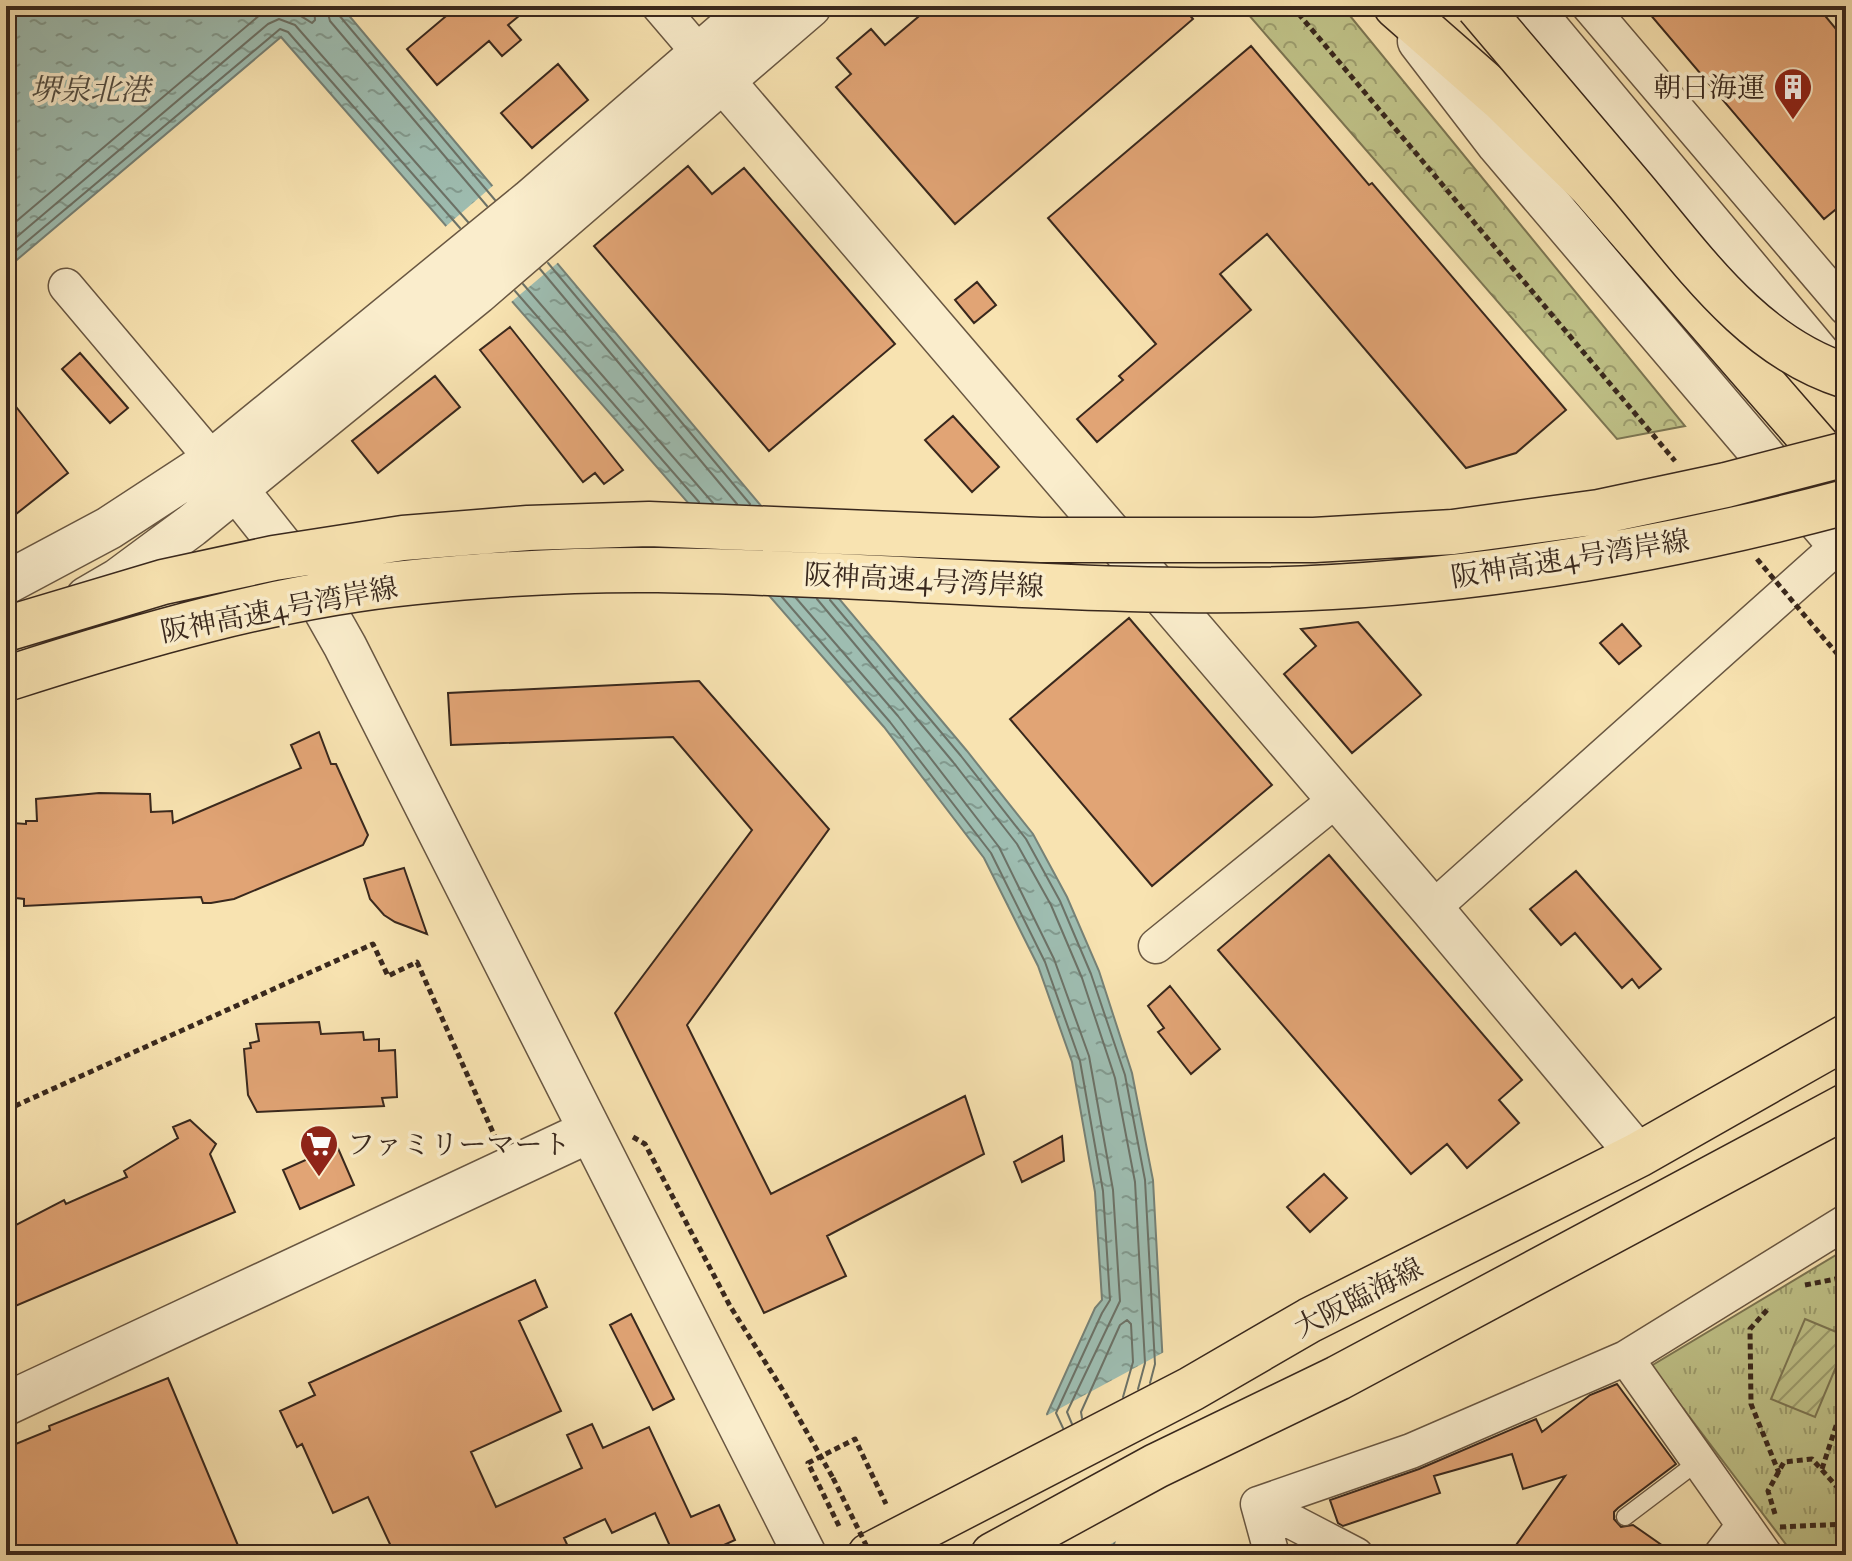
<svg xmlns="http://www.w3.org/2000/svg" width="1852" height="1561" font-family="'IM FELL French Canon','Noto Serif JP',serif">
  <defs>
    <pattern id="grass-tufts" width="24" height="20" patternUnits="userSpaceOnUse" patternTransform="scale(2)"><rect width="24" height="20" fill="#c0c389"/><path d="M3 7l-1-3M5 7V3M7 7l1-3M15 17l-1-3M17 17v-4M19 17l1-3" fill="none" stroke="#9d9e6f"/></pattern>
    <pattern id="forest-crowns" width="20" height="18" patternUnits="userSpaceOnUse" patternTransform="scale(2)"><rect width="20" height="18" fill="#c0c389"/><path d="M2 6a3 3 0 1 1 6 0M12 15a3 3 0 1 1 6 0" fill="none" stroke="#9d9e6f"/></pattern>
    <pattern id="garden-furrows" width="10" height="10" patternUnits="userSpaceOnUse" patternTransform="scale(2)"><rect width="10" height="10" fill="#c0c389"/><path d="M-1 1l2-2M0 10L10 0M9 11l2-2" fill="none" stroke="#9d9e6f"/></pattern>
    <pattern id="water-ripples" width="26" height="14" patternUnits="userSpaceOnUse" patternTransform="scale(2)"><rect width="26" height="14" fill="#9ebdb1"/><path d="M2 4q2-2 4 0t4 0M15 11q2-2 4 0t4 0" fill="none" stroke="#829a8f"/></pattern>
  </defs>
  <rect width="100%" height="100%" fill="#f8e3b1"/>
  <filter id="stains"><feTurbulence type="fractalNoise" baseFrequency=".0025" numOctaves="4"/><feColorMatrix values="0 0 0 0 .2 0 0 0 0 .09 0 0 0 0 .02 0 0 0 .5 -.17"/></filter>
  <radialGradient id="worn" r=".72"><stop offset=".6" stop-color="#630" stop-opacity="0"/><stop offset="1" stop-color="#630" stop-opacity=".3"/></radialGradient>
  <path fill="url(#grass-tufts)" stroke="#7c7653" stroke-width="2" d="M1846,1249V1555H1794L1651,1366Z"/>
  <path fill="url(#forest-crowns)" stroke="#7c7653" stroke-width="2" d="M1241,6H1342L1685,426L1617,439Z"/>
  <path fill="url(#garden-furrows)" stroke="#7c7653" stroke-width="2" d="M1805,1319L1846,1336V1343L1815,1417L1771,1399Z"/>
  <path fill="url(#water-ripples)" stroke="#768176" stroke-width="2" d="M6,6H341L967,751L1033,834L1067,897L1099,971L1132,1073L1153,1180L1163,1366L1111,1555H1062L1080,1484L1047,1414L1095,1308L1102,1300L1095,1192L1072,1062L1038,966L984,858L884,727L281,37L6,269Z"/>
  <path fill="#f8e3b1" d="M496,183L561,260L510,303L444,228Z
    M1166,1351L1167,1367L1120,1539L1090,1555H1058L1076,1485L1044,1417Z"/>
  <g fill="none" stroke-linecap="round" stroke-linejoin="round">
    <path stroke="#6c7267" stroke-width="2" d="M326,6L330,21L487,206
      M336,6L338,14L495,200
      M6,230L261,14C283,1 294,12 312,23L315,20L314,6
      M6,246L268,24L279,19L295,25L468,222
      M6,259L280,29L288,32L460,228
      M548,263L750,504
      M540,269L737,504
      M523,284L713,503
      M515,291L699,502
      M782,597L890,722L991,853L1045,962L1080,1061L1103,1191L1110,1300L1102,1313L1056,1413L1063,1428
      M796,598L898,716L999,847L1054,959L1089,1056L1113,1190L1120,1301L1067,1412L1072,1424
      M817,599L953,762L1017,844L1051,905L1082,978L1115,1078L1135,1182L1145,1363L1138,1389
      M830,600L961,756L1026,839L1060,901L1091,974L1125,1075L1145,1180L1155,1364L1150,1383
      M1082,1418L1081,1412L1120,1325L1127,1320L1131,1324L1133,1362L1123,1397"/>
  </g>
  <path fill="#e1a475" stroke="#39281d" stroke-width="2" d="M458,6H531L508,25L521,40L502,56L489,41L437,85L407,49Z
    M931,6H1182L1193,19L955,224L836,87L851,74L837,58L871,29L885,45Z
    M1643,6H1817L1846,41V201L1824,219Z
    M1251,46L1369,185L1372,183L1566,410L1516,453L1466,468L1267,234L1220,274L1251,310L1097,442L1077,419L1123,380L1119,376L1156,344L1048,218Z
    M558,64L588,100L532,148L501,113Z
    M688,166L712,194L744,168L895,344L769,451L594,246Z
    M977,282L996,305L974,323L955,300Z
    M510,327L623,470L604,484L595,473L583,482L480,350Z
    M80,353L128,408L110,423L62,369Z
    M435,376L460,407L378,473L352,441Z
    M6,394L68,473L6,522Z
    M953,416L999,467L972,492L925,440Z
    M1129,618L1272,785L1152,886L1010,719Z
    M1358,622L1421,695L1352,753L1284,674L1316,646L1301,629Z
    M1622,624L1641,646L1619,664L1600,643Z
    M699,681L829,829L687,1025L771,1194L965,1096L984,1154L827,1236L846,1276L764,1313L615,1013L752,830L673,737L451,745L448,693Z
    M319,732L331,764H336L368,835L363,845L234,899L211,903H203L201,897L24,906V899L16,898L11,886L7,831H13V823L26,824V821H37L36,799L99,793L150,794L151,812L172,811L173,823L301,768L291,745Z
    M1329,855L1522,1080L1499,1100L1519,1123L1467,1168L1447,1144L1411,1174L1218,950Z
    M404,868L427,934L395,922L384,915L370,899L364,879Z
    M1576,871L1661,969L1639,988L1632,979L1622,988L1575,933L1561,945L1530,909Z
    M1170,986L1220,1049L1191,1074L1158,1032L1164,1028L1148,1006Z
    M319,1022L321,1034L363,1032L364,1040L379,1039V1051L395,1050L397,1097L382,1098L384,1106L257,1112L248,1095L244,1049L251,1048L250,1043L259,1041L256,1024Z
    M190,1120L216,1144L210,1154L235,1212L6,1310V1230L64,1200L66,1204L127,1177L124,1171L178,1138L173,1127Z
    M1062,1136L1064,1161L1022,1182L1014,1162Z
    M337,1146L354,1185L300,1209L283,1170Z
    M1324,1174L1347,1198L1310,1232L1287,1207Z
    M535,1280L547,1307L519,1321L561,1411L471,1452L496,1507L582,1468L567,1435L592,1424L603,1448L649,1427L691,1517L719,1505L735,1540L702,1555H674L655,1513L612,1533L605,1519L564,1538L572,1555H395L368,1497L333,1513L302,1444L297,1447L280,1411L315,1395L309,1383Z
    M631,1314L674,1399L653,1410L610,1325Z
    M168,1378L242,1555H6V1448L50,1430L49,1426Z
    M1617,1384L1676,1464L1618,1508L1614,1512V1519L1621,1527L1633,1525L1676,1555H1509L1565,1476L1523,1489L1512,1454L1434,1476L1440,1493L1343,1526L1338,1523L1330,1500L1419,1469L1536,1419L1542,1432L1590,1395Z"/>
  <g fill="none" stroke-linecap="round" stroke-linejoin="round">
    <g stroke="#695742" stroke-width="19">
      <path id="service" d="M1625,1517L1699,1461"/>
    </g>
    <g stroke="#695742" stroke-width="37">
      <path id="minor" d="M659,6L700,54
        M1589,6L1846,308
        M66,286L213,460
        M1432,909L1839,545
        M1156,946L1337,799
        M1626,1358L1765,1555
        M1258,1504L1411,1451L1626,1358L1846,1222
        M1258,1504L1356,1555
        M1258,1504L1272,1555
        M1721,1555L1744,1525"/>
    </g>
    <g stroke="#695742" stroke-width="45">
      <path id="tertiary" d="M1529,6L1833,371
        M1419,41L1498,144L1846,553
        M700,54L1432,909L1638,1155
        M213,460L306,577L345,646L805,1555
        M6,583L109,528L213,460L530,201L755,6
        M87,598L118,580L191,526L477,293L810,6
        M6,1404L590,1131"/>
    </g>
    <g stroke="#39281d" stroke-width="47">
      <path id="primary" d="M870,1555L1191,1389L1310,1320L1638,1155L1846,1037
        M993,1555L1156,1466L1338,1378L1846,1106"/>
    </g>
    <g stroke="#39281d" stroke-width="47">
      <path id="motorway" d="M1396,6L1503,100L1591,186L1846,479"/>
    </g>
    <path stroke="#39281d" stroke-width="5" stroke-dasharray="6 4" stroke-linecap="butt" d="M1292,6L1675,461
      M1821,635L1846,664
      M6,1110L373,944L388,976L417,962L495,1137
      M633,1137L645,1144L730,1306L784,1392L833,1478
      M1805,1285L1846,1277
      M1767,1310L1750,1329L1751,1404L1779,1473
      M1822,1469L1846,1395
      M1775,1514L1768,1491L1784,1462L1812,1459L1839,1489L1846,1526
      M839,1526L808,1463L855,1439L886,1504
      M1780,1527L1845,1524"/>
    <use href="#service" stroke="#faedcc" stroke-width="16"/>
    <use href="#minor" stroke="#faedcc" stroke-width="34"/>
    <use href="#tertiary" stroke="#faedcc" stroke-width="42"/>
    <use href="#primary" stroke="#f8e3b1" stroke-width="44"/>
    <use href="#motorway" stroke="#f8e3b1" stroke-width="44"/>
    <g stroke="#39281d" stroke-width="47" stroke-linecap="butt">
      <path id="motorway-bridge" d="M1478,6C1528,65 1579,125 1629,184C1691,257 1750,346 1846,376
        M6,629L163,582L274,558L403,538L528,528L649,524L1041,540H1314L1453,532L1599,512L1726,485L1846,454
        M6,679C139,636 275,596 415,582C495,574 577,569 658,570C832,572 1006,588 1181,590C1407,594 1628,560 1846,502"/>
    </g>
    <path stroke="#39281d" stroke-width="5" stroke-dasharray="6 4" stroke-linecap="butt" d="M1757,559L1821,635
      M833,1478L871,1555"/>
    <use href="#motorway-bridge" stroke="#f8e3b1" stroke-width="44"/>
  </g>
  <defs>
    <g id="building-pin" transform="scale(2)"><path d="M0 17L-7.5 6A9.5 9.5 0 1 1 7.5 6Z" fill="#8f2418" stroke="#faedcc"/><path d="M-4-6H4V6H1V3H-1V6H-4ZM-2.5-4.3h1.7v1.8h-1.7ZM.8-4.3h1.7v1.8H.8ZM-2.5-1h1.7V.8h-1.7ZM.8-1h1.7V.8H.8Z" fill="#fff"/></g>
    <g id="supermarket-pin" transform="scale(2)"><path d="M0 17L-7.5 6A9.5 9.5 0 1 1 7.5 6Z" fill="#8f2418" stroke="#faedcc"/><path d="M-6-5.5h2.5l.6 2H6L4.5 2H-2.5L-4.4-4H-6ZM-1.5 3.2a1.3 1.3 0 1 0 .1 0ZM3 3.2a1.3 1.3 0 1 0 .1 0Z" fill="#fff"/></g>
  </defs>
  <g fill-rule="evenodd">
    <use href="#building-pin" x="1793" y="87"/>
    <use href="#supermarket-pin" x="319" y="1144"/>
  </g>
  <g text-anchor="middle" stroke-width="7" stroke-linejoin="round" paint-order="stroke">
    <g font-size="28" fill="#39281d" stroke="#faedcc" text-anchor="end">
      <text x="1765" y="97">朝日海運</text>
      <text x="347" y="1154" text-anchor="start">ファミリーマート</text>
    </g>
    <g font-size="28" fill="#39281d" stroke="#faedcc">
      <text transform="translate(1570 558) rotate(-9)" y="10">阪神高速4号湾岸線</text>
      <text transform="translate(924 580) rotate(3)" y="10">阪神高速4号湾岸線</text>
      <text transform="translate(279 609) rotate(-11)" y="10">阪神高速4号湾岸線</text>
      <text transform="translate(1358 1297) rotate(-27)" y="10">大阪臨海線</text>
    </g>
    <g font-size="30" font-style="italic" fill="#524d42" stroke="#faedcc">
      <text x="90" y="100">堺泉北港</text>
    </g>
  </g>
  <rect width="1852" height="1561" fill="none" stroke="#f8e3b1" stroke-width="32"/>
  <rect x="8" y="8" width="1836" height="1545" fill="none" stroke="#39281d" stroke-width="4"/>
  <rect x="16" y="16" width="1820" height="1529" fill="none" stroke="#39281d" stroke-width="2"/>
  <rect width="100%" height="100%" filter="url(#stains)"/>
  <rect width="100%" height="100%" fill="url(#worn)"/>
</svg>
